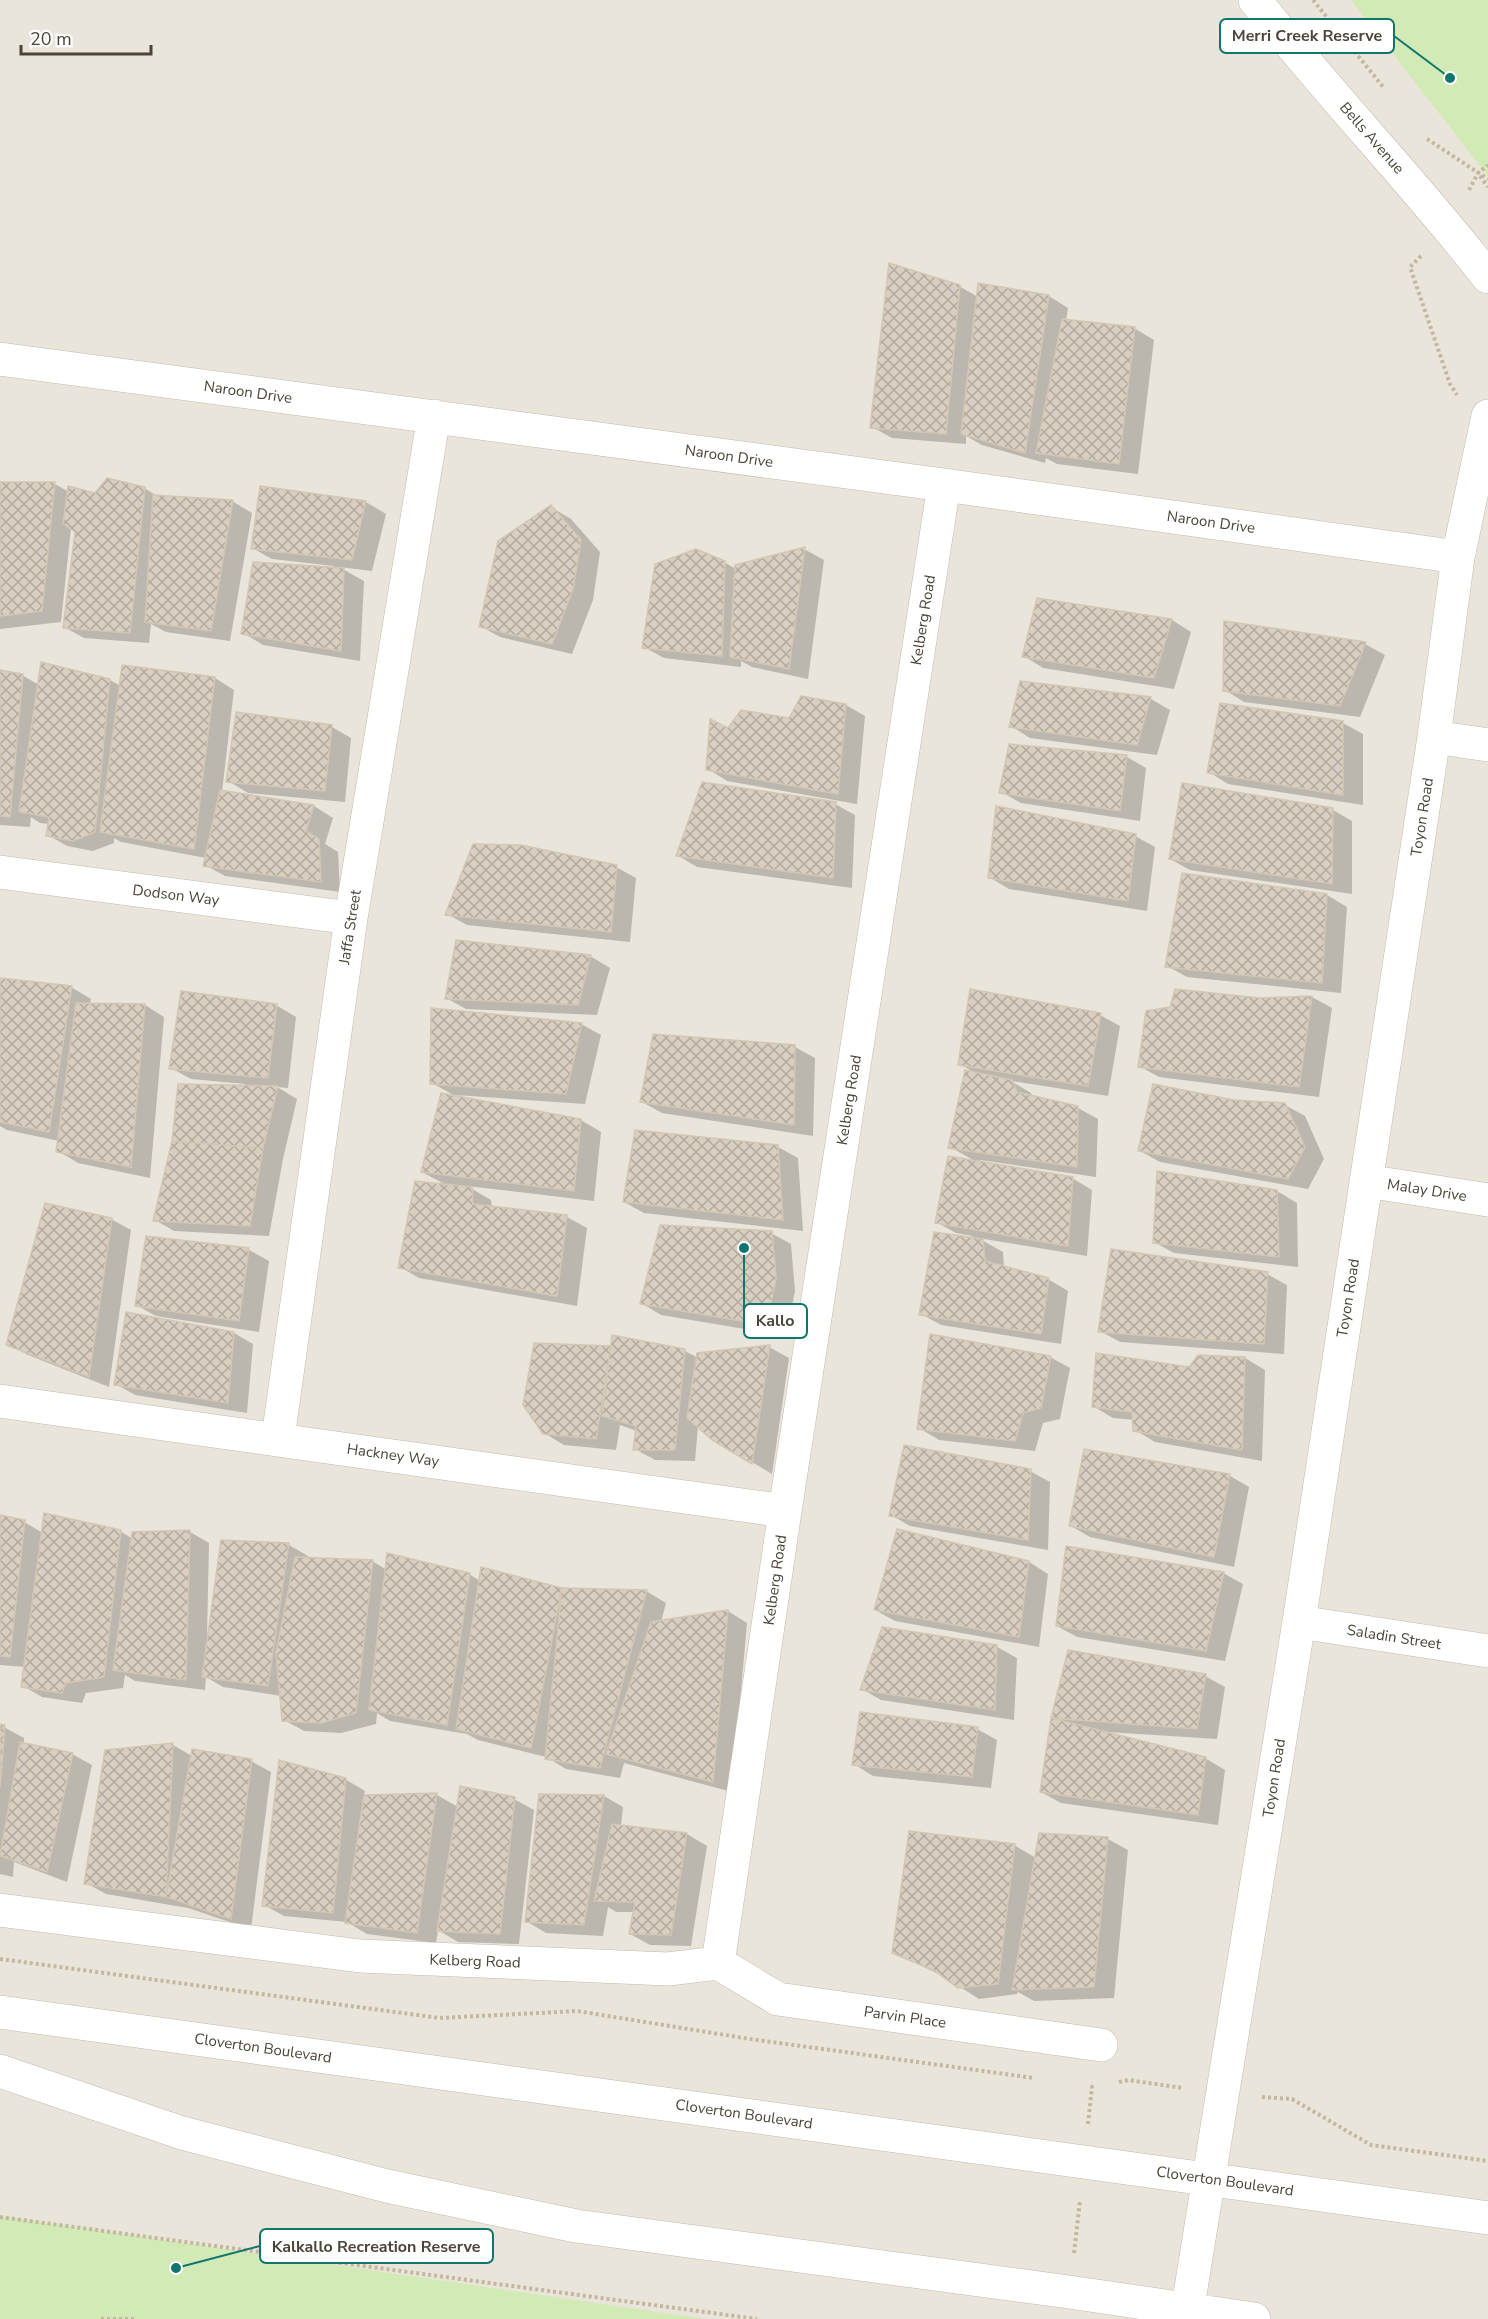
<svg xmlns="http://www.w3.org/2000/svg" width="1488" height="2319" font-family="'Nunito Sans',sans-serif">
  <defs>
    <pattern id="building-cross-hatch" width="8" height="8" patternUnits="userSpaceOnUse" patternTransform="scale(1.5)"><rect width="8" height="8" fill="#d8cfc1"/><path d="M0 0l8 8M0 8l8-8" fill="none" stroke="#b1aa9e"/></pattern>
  </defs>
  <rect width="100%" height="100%" fill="#f6f3ec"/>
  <path fill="#eae5da" d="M0,0H1351L1488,176V2319H0Z"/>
  <path fill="#d2eab5" d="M1351,0H1488V176L1472,156Z
    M0,2216L705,2319H0Z"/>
  <path fill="#0003" d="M959,286L978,297L1049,296L1068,308L1066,321L1134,328L1154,340L1138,474L1057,464L1046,458L1045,463L982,445L966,436V444L892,438L872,427Z
    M0,484H55L69,492L95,495L144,488L159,497L232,501L252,513L230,641L166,632L151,624L149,643L84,638L64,627L77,532L71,528L61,622L0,629Z
    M262,488L366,502L386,514L372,571L339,567L364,581L360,661L263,645L243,633L334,569V566L272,559L252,548Z
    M551,507L571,519L600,552L593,600L572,654L500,637L480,626Z
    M804,549L824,560L808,679L752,667L741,661V667L664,658L644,647L724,562L736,569Z
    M1038,600L1172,620L1191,632L1174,689L1043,668L1024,656Z
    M1365,644L1385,655L1360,717L1244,702L1225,690Z
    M0,672L22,675L39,685L110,680L121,686L215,678L234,690L222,792L314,806L333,818L325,844L338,852L340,892L225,876L205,865L206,858L121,842L114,838V843L93,851L67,846L48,835L49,824L40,823L31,817L30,827L0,825Z
    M1021,683L1151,699L1170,710L1157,755L1030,738L1011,726Z
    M846,705L865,716L857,804L727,781L708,769L728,730L790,719Z
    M1343,723L1363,734V805L1228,784L1209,772Z
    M332,727L351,738L345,802L248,793L228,781Z
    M1127,757L1146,768L1140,821L1021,803L1001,792Z
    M835,804L855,815L852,888L697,867L677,855Z
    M1333,810L1352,821V894L1190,870L1170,859Z
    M1135,836L1155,847L1147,911L1009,889L989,877Z
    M616,867L636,878L630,942L467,925L447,914Z
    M1327,895L1347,907L1341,993L1187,977L1167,966Z
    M590,956L610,968L597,1015L466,1009L446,998Z
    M0,987H71L91,999L90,1005H145L164,1017L150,1178L78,1163L58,1151L59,1141L7,1130L0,1126Z
    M1312,997L1332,1008L1319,1097L1159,1077L1139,1066L1260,999Z
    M276,1005L296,1017L288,1088L277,1087L297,1099L283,1159L269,1236L174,1231L155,1220L245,1084L191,1079L171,1068Z
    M1100,1015L1120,1026L1108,1096L1011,1081L1031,1093L1033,1098L1078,1108L1098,1119L1096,1177L980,1160V1163L1072,1178L1092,1190L1087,1256L978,1238L1003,1252L1004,1268L1048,1279L1068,1291L1061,1344L941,1325L921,1314L973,1236L956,1233L936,1222L975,1161L950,1147L975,1073L960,1064Z
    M581,1024L601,1035L585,1104L455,1095V1097L581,1120L601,1132L594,1201L467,1186L491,1200L492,1208L567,1217L587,1228L577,1306L419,1278L400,1267L448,1186L422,1172L455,1096L432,1083Z
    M795,1047L815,1058L813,1136L662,1113L642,1102Z
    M1234,1102L1285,1105L1305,1116L1324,1159L1308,1189L1160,1162L1140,1151Z
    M778,1147L798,1158L803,1231L644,1213L624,1202Z
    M1277,1191L1297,1203L1298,1267L1174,1253L1154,1242Z
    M111,1219L131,1230L109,1387L28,1355L8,1344Z
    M771,1233L791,1244L795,1291L786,1336L661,1315L641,1303Z
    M147,1238L249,1250L269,1261L259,1332L156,1316L136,1305Z
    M1267,1274L1287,1285L1284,1354L1120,1342L1100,1331Z
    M234,1333L253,1344L247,1413L135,1395L116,1384Z
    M535,1344L685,1351L698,1358L769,1347L789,1358L772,1474L713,1439L698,1426L695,1461L655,1460L635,1449L637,1431L620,1425L616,1450L564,1445L544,1433Z
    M1050,1357L1070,1368L1060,1419L1043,1423L1035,1451L939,1440L919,1428Z
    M1245,1358L1265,1370L1262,1461L1155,1442L1135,1430L1134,1420L1113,1418L1093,1406L1189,1368Z
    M1085,1451L1230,1476L1249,1487L1234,1567L1090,1537L1071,1526Z
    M1030,1471L1050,1482L1048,1550L910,1526L891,1515Z
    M0,1517L24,1522L43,1533L120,1531L133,1539L190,1532L209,1543L207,1637H209L289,1545L308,1556V1559L372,1561L387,1570L469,1574L480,1581L561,1590L646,1591L666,1603L661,1622L728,1611L747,1623L732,1792L624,1763L620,1778L566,1769L546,1757L478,1740L467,1734L390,1721L377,1713L376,1724L341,1733L304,1731L284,1720L281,1696L223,1687L206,1677L205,1690L135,1681L125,1675L123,1688L86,1693L82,1703L42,1697L23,1686L25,1667L0,1665Z
    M1029,1562L1048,1574L1039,1647L895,1621L875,1610Z
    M1223,1573L1243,1584L1225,1661L1077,1637L1057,1626Z
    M997,1647L1017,1658L1014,1720L881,1700L862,1689Z
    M1069,1651L1205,1676L1225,1687L1217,1739L1107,1732L1106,1734L1205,1758L1225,1770L1218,1825L1061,1803L1041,1792L1053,1718Z
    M0,1725L24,1738V1745L72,1754L92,1765L67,1882L14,1862L13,1877L0,1874Z
    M977,1729L997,1740L991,1788L873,1776L854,1764Z
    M173,1745L192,1756L251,1761L271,1772L251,1929L188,1908L106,1894L86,1883L107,1752Z
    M345,1779L365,1791L364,1796L437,1795L458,1807L514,1799L534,1810L519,1944L458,1942L438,1930L436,1943L367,1934L347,1922L284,1916L264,1905Z
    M604,1796L623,1807L621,1826L687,1834L707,1846L691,1946L650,1945L630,1934L634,1912H616L608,1907L603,1936L546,1933L526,1921Z
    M1108,1839L1128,1850L1114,1998L1034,2001L1018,1992L1017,1994L979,1999L946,1978L894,1952L1014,1845L1036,1858Z"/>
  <path fill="url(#building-cross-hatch)" stroke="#d3c7b4" stroke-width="1.5" d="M889,263L960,285L946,434L870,428Z
    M978,283L1049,295L1025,453L961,434Z
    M1062,319L1135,327L1119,464L1036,453Z
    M107,478L145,487L130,633L63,628L75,532L63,524L68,486L95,493Z
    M0,482H55L42,611L0,616Z
    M260,486L366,501L352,560L251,549Z
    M153,495L233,500L211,631L145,622Z
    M551,505L581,540L573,589L552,644L479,627L498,541Z
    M805,547L789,669L730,657L735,565Z
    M696,549L725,561L722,656L642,648L655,564Z
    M253,562L344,568L341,651L241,634Z
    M1037,598L1172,619L1154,678L1022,657Z
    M1224,621L1366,642L1340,706L1223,691Z
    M41,662L110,679L95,832L73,841L46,836L49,817L19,812Z
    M122,665L215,677L194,849L100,832Z
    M0,670L23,674L10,817L0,816Z
    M1020,681L1151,697L1137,745L1009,727Z
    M801,696L846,704L838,794L706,770L710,719L728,728L741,710L789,718Z
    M1220,703L1343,721V795L1207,773Z
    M236,712L332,725L325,791L226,782Z
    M1009,744L1127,755L1120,811L999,793Z
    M702,782L836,802L833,878L676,856Z
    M1182,783L1333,808L1332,884L1169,859Z
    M220,790L314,805L306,831L319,839L321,882L203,866Z
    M996,806L1136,834L1128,901L988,878Z
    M473,844L521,845L617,865L611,932L445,915Z
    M1182,873L1327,894L1322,983L1165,967Z
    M456,940L591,955L578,1005L445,999Z
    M0,978L72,986L49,1132L0,1122Z
    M970,989L1101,1013L1088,1086L958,1065Z
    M1175,989L1260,998L1312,996L1299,1087L1138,1067L1146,1011L1170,1007Z
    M181,991L277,1004L268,1078L169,1069Z
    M76,1003L145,1004L131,1167L56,1152Z
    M431,1008L582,1023L566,1094L430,1084Z
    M653,1034L795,1045L794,1125L640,1102Z
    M965,1070L1012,1080L1017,1092L1078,1106L1077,1167L948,1148Z
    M178,1084L278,1086L263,1148L172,1141Z
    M1153,1084L1234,1100L1285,1103L1305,1147L1288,1179L1138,1151Z
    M441,1093L581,1119L574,1191L421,1172Z
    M635,1130L778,1145L783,1220L623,1202Z
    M172,1141L263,1148L250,1226L153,1221Z
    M948,1156L1073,1177L1068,1246L935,1223Z
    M1157,1171L1277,1190L1279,1257L1153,1243Z
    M415,1181L472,1187L473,1204L567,1215L557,1296L398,1268Z
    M45,1203L112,1218L89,1377L6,1345Z
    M660,1225L772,1231L776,1279L766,1325L640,1304Z
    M934,1232L983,1239L985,1261L1049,1278L1041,1334L919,1315Z
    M146,1236L249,1248L239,1321L135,1306Z
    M1111,1249L1268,1272L1264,1344L1098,1332Z
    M126,1312L234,1332L228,1403L114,1385Z
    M930,1334L1051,1356L1041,1408L1023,1413L1015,1441L917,1429Z
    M612,1335L685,1349L675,1450H633L636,1426L602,1416Z
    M534,1343L611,1346L596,1439L543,1434L523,1405Z
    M770,1345L752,1464L712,1440L687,1418L697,1353Z
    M1096,1353L1189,1367L1198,1355L1245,1357L1242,1450L1133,1431L1132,1412L1092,1407Z
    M904,1445L1031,1469L1028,1540L889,1516Z
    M1084,1449L1230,1474L1214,1557L1069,1526Z
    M44,1513L121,1530L104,1677L66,1683L62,1693L21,1687Z
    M0,1515L25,1520L10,1657L0,1656Z
    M897,1529L1029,1561L1019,1637L874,1610Z
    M190,1530L186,1680L113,1670L132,1532Z
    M221,1540L289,1543L268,1686L202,1677Z
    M1066,1546L1224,1572L1206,1651L1056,1626Z
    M387,1553L470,1573L447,1725L369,1710Z
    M295,1557L373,1560L356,1713L321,1723L282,1721L276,1652Z
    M481,1567L562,1588L531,1748L456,1729Z
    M562,1588L647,1590L600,1768L545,1759Z
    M728,1610L713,1782L606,1754L651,1622Z
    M882,1627L997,1645L995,1710L860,1690Z
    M1068,1650L1206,1674L1197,1729L1051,1718Z
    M860,1712L978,1727L972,1777L852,1765Z
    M1051,1718L1206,1757L1198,1815L1040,1792Z
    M0,1724L5,1725L0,1787Z
    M20,1742L73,1753L47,1872L0,1856Z
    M173,1743L166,1897L84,1884L105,1750Z
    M192,1749L252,1759L231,1919L166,1897Z
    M279,1760L346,1778L333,1913L262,1906Z
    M460,1786L515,1797L500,1934L437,1931Z
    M437,1793L417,1933L345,1923L364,1795Z
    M539,1794L604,1795L584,1925L525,1922Z
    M612,1824L687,1833L671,1935L629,1934L635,1902L594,1901Z
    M909,1831L1015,1844L998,1984L958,1988L935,1971L892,1953Z
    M1039,1833L1108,1837L1094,1987L1012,1990Z"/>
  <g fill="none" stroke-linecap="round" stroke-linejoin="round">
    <g stroke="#c2bbae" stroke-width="34">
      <path id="minor" d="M1255,0C1329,95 1414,182 1488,277
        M0,359L944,485L1458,557
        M1434,737L1488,745
        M0,872L351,918
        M1366,1181L1488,1200
        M0,1401L785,1511
        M278,1438L351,918L434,416
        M1299,1622L1488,1651
        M0,1910L360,1956L668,1969L718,1963L785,1511L944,485
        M718,1963L778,1999L1101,2045
        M0,2012L1488,2218
        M0,2071L182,2133L387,2186L576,2226L1069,2292L1254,2319
        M1186,2319L1299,1622L1434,737L1458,557L1488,416"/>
    </g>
    <path stroke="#c4b79f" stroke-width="4" stroke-dasharray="3 3" stroke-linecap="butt" d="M1313,0L1384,88
      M1427,139L1488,179
      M1480,176L1488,187
      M1469,190L1478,173L1488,165
      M1421,256L1410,267L1450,384L1457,395
      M0,1959L440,2018L577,2011L750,2039L1034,2078
      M1119,2082L1128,2080L1183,2088
      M1262,2097L1292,2099L1371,2145L1488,2161
      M1088,2124L1092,2087L1089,2086
      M0,2217L757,2319
      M1074,2253L1080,2201
      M101,2319H135"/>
    <use href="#minor" stroke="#fff" stroke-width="33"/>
  </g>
  <g text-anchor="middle" stroke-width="6" stroke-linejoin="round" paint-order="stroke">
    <g font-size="15" fill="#4b4439" stroke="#fff">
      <text transform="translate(1372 138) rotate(49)" y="5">Bells Avenue</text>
      <text transform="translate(248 392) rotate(8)" y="5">Naroon Drive</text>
      <text transform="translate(729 456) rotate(8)" y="5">Naroon Drive</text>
      <text transform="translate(1211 522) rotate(8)" y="5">Naroon Drive</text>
      <text transform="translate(923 620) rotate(-81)" y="5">Kelberg Road</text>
      <text transform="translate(1422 817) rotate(-81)" y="5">Toyon Road</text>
      <text transform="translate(176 895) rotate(7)" y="5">Dodson Way</text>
      <text transform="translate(350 927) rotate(-81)" y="5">Jaffa Street</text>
      <text transform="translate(849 1100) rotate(-81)" y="5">Kelberg Road</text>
      <text transform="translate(1427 1190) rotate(9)" y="5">Malay Drive</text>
      <text transform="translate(1348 1298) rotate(-81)" y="5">Toyon Road</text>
      <text transform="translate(393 1455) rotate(8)" y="5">Hackney Way</text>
      <text transform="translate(775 1580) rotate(-82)" y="5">Kelberg Road</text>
      <text transform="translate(1394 1637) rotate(9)" y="5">Saladin Street</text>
      <text transform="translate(1274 1778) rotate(-81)" y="5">Toyon Road</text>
      <text transform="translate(475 1961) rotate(2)" y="5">Kelberg Road</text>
      <text transform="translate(905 2017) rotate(8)" y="5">Parvin Place</text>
      <text transform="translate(263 2048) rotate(8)" y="5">Cloverton Boulevard</text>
      <text transform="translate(744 2114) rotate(8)" y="5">Cloverton Boulevard</text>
      <text transform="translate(1225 2181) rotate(8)" y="5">Cloverton Boulevard</text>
    </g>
  </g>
  <path fill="none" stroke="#0f766e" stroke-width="2" d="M1450 78L1394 36M744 1248L744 1321M176 2268L260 2246"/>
  <g fill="#0f766e" stroke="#fff" stroke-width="2">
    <circle cx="1450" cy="78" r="6"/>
    <circle cx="744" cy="1248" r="6"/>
    <circle cx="176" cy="2268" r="6"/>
  </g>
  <g fill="#fff" stroke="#0f766e" stroke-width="2">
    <rect x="1220" y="19" width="174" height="34" rx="6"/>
    <rect x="744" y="1304" width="63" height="34" rx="6"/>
    <rect x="260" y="2229" width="233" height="34" rx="6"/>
  </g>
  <g font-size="16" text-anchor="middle" font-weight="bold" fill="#4b4439">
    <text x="1307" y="41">Merri Creek Reserve</text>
    <text x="775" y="1326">Kallo</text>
    <text x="376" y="2252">Kalkallo Recreation Reserve</text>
  </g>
  <path d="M21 45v9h130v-9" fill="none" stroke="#4b4439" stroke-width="3"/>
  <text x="30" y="45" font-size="18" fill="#4b4439" stroke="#ffffff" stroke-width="4.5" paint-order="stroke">20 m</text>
</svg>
